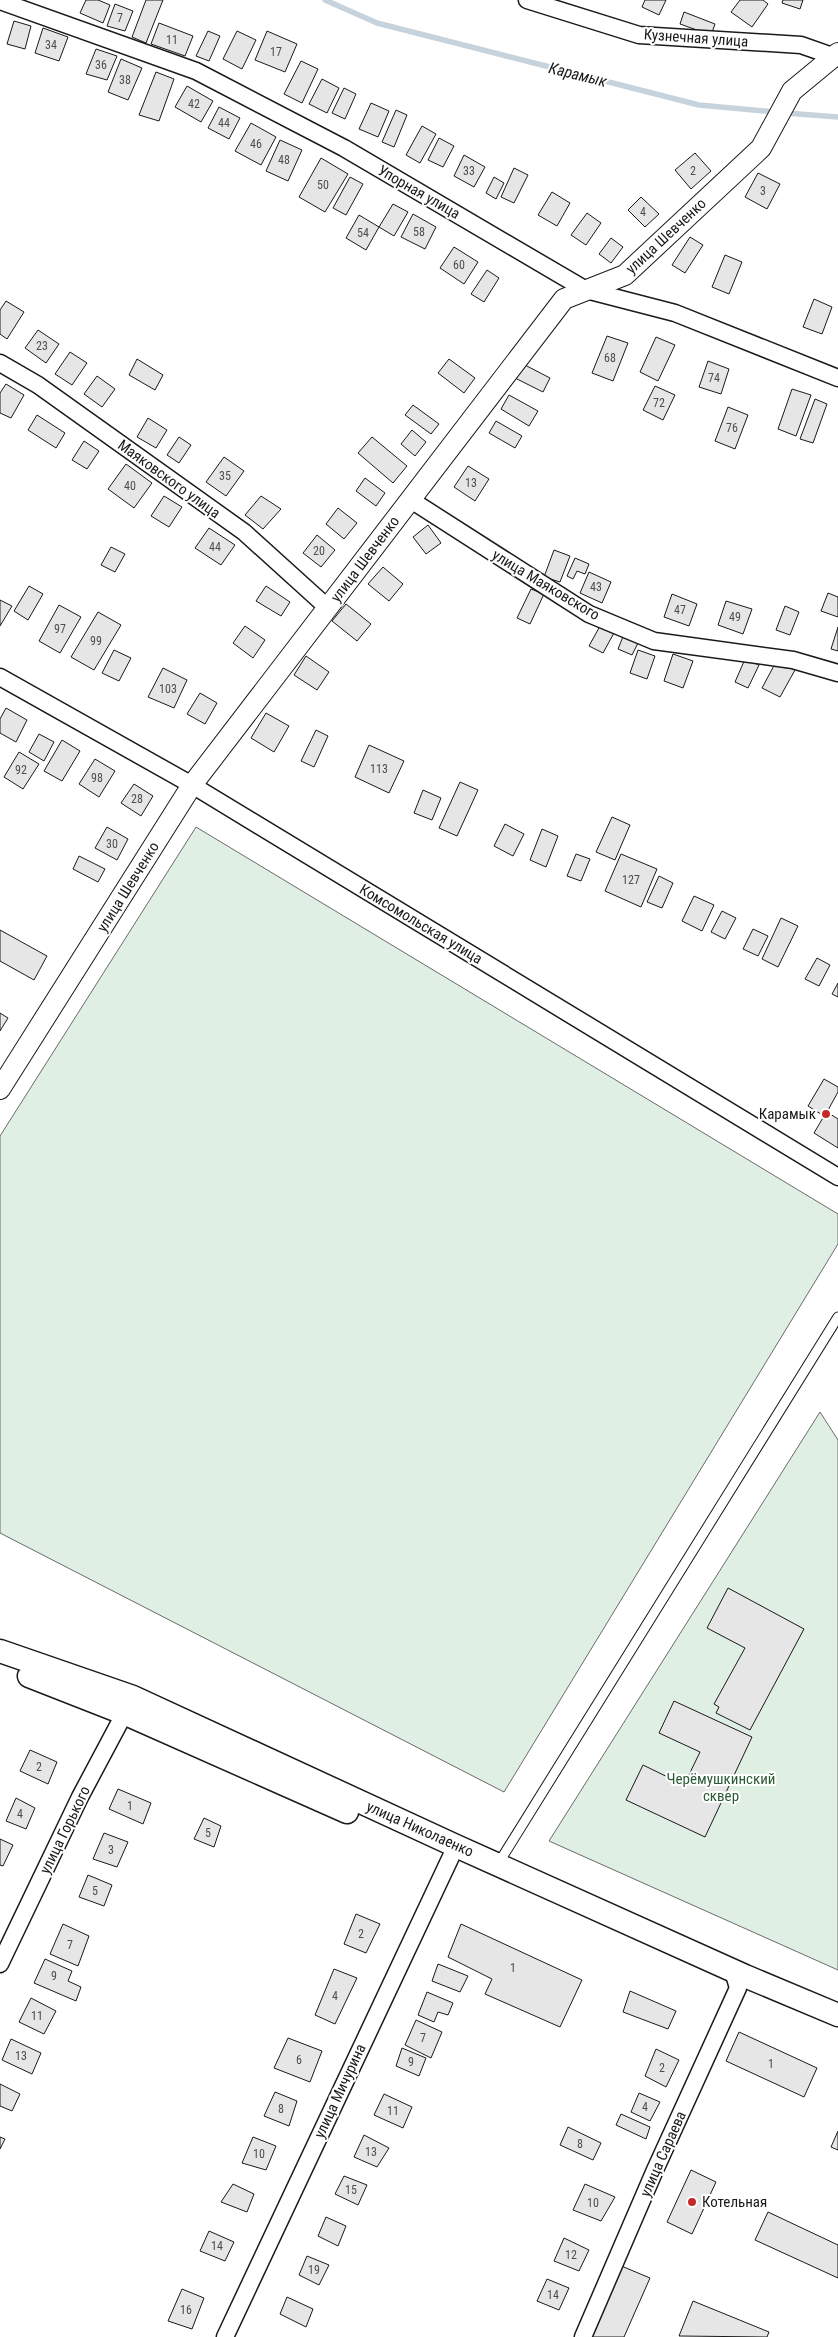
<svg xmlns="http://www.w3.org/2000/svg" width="838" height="2337" font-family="'Roboto Condensed',sans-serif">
  <rect width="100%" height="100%" fill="#fff"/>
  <path fill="#e0efe3" stroke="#6a6a6a" d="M196,827L838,1214V1244L504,1792L0,1533V1136Z
    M820,1412L838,1440V1970L549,1841Z"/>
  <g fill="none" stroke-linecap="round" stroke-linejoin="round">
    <path stroke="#c6d2dc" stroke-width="5.5" d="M325,0L377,23L699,105L776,112
      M785,113L838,117"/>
  </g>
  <path fill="#e6e6e6" stroke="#1a1a1a" d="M86,0H98L110,5L103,23L80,13Z
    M146,0H163L146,43L132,37Z
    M645,0H666L659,15L642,7Z
    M740,0H763L768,4L752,27L731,12Z
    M783,0H803L800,9L782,3Z
    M115,4L133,11L125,31L107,26Z
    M684,12L715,24L711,35L680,24Z
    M14,21L31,26L25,49L7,44Z
    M159,23L193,36L185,56L151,44Z
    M43,28L68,37L59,61L35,53Z
    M208,31L220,36L209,61L196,56Z
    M237,31L256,40L242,69L223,59Z
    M267,31L297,44L285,72L255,60Z
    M96,49L117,56L107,80L86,74Z
    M121,59L142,68L128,100L108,92Z
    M301,61L318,69L302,103L284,94Z
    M156,72L174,79L159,121L139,115Z
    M322,79L339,88L327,113L309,104Z
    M187,86L213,101L201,122L175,107Z
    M344,88L356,94L345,119L332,113Z
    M371,103L389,111L378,137L359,129Z
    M219,107L240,118L229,139L208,128Z
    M396,110L407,115L394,147L382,142Z
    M251,123L276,137L261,165L235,151Z
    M422,126L436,134L420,163L406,155Z
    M439,138L454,146L443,167L428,160Z
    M280,140L302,150L288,181L266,171Z
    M695,153L711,171L691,189L675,170Z
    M464,155L485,167L474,187L454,176Z
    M321,158L348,174L325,212L299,197Z
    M514,168L528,175L514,203L501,197Z
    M758,173L780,184L767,209L745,197Z
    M350,177L363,184L346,215L333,208Z
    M494,177L504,183L496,199L486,193Z
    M552,192L570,203L557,226L538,215Z
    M641,197L659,214L645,227L628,210Z
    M393,204L408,212L394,236L379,227Z
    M587,213L601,223L586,245L571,235Z
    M413,214L436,227L425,249L401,237Z
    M359,215L379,227L366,250L346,238Z
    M690,237L703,245L685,273L672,265Z
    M611,238L623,247L611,263L599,254Z
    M454,247L478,262L464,284L440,268Z
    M725,255L742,262L729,294L712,287Z
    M487,270L499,278L484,302L471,294Z
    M814,299L832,307L822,334L803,327Z
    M6,301L24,312L7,339L0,334V310Z
    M38,330L59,344L46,363L25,348Z
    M607,336L628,343L613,381L592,373Z
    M656,337L675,345L658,381L640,372Z
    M70,352L87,363L72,385L55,374Z
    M137,359L163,375L155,390L129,375Z
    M449,359L475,378L464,393L438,373Z
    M708,361L729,369L721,394L699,387Z
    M523,364L550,378L543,392L515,378Z
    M97,376L115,389L102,407L84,394Z
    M6,384L24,395L11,418L0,413V393Z
    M655,386L675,395L663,420L643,410Z
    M792,389L811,395L796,436L778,429Z
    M509,395L538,411L529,426L501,409Z
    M815,399L827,404L813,443L800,439Z
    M413,405L439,424L431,434L405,415Z
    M728,407L748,415L735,449L715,441Z
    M37,415L65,433L56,448L28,430Z
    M148,418L167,430L156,448L137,437Z
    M496,421L522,436L515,448L489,433Z
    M412,430L426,442L415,456L401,444Z
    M179,437L191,445L179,463L167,455Z
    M372,437L407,466L393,483L358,453Z
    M84,441L99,451L87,469L72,460Z
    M224,457L244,471L226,496L206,482Z
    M126,464L152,483L134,508L108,489Z
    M468,466L489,479L475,501L454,487Z
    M365,478L385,493L376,506L356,491Z
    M164,496L182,507L169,527L151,516Z
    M261,496L281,509L263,529L245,515Z
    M338,508L357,523L344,539L326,524Z
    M428,525L441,543L426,554L413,537Z
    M209,528L235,545L221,565L195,548Z
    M317,535L335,550L321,567L303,553Z
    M111,547L125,554L115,572L101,565Z
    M554,550L570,556L560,582L544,577Z
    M575,558L589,564L585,574L577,571L573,579L567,576Z
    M383,567L403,584L389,601L368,584Z
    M589,572L611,582L602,603L580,593Z
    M29,586L43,594L28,620L14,611Z
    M266,586L290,602L281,616L256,601Z
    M531,589L544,594L530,624L517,618Z
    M828,593L838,597V617L821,611Z
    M672,594L697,604L689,626L664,617Z
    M0,600L12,606L0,626Z
    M726,601L752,609L743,634L718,625Z
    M346,604L371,624L357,641L332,621Z
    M59,605L81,617L60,653L39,641Z
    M785,606L799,612L790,635L776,630Z
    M98,612L121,625L94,670L71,657Z
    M245,626L265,640L253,658L233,643Z
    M600,626L614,633L603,653L589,646Z
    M838,627V651L831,649Z
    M624,634L639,641L632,655L618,649Z
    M114,650L131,658L119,681L102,673Z
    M638,650L655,656L647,679L630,673Z
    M673,654L693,661L683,688L664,681Z
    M306,656L329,672L317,690L294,675Z
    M745,659L759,665L748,688L735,682Z
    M777,660L795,670L780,697L762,688Z
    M163,668L187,680L174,708L148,697Z
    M200,693L217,703L205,724L187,714Z
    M6,708L27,720L16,742L0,733V719Z
    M266,713L289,726L274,752L251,738Z
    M316,730L328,736L314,767L301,761Z
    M39,734L54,742L44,761L29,752Z
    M62,740L80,751L62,781L44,771Z
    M369,745L404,761L389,793L355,777Z
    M19,752L39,764L23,789L4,777Z
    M95,759L115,771L99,797L79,784Z
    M460,782L478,790L457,836L439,828Z
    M134,784L153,796L141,816L121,803Z
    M423,790L441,798L432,820L414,813Z
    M612,817L630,825L615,860L596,852Z
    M505,824L524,834L513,856L494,846Z
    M107,827L128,839L117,860L95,848Z
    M542,829L558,836L546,867L530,860Z
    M576,854L590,859L581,881L567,876Z
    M621,854L657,869L641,907L605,891Z
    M79,856L105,869L98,882L73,869Z
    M659,876L673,883L662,908L647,902Z
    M694,896L714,905L702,931L682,921Z
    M722,911L736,918L725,939L711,932Z
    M781,918L798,926L778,967L762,959Z
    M753,929L768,936L758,956L743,949Z
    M0,930L47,956L34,980L0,961Z
    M817,958L830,965L819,986L805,979Z
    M838,983V997L832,994Z
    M0,1013L8,1018L0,1031Z
    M824,1079L838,1087V1092L827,1112L838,1119V1148L814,1133L824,1116L808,1106Z
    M728,1588L804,1629L750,1730L716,1713L719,1707L714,1704L745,1648L707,1628Z
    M674,1701L752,1737L705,1837L626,1800L643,1765L684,1785L700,1752L659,1733Z
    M30,1750L57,1762L48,1784L20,1771Z
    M118,1789L151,1803L143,1824L109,1809Z
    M16,1798L35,1808L26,1829L6,1821Z
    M204,1818L221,1826L214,1847L194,1839Z
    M104,1833L128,1842L117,1867L93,1859Z
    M0,1839L13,1845L3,1866L0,1865Z
    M88,1875L112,1885L104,1906L79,1897Z
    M356,1914L380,1924L366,1953L344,1944Z
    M63,1924L89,1936L78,1966L50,1954Z
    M461,1924L582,1980L560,2027L485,1994L492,1979L448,1957Z
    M45,1959L72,1971L68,1981L81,1987L76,2001L34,1983Z
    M438,1964L468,1976L460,1992L432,1981Z
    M334,1969L357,1978L335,2024L315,2015Z
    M630,1991L676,2011L668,2029L623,2012Z
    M427,1992L453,2003L448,2015L438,2012L434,2022L418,2015Z
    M31,1998L56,2011L44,2034L19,2022Z
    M416,2020L442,2032L431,2058L405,2045Z
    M739,2032L817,2068L804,2097L726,2061Z
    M288,2038L322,2051L310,2082L274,2068Z
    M11,2039L41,2053L32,2074L2,2060Z
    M402,2048L426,2058L419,2076L396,2066Z
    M656,2049L679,2060L666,2087L645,2076Z
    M0,2084L20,2094L12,2111L0,2106Z
    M275,2092L297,2101L289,2126L264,2116Z
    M639,2093L660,2102L650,2121L631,2112Z
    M384,2094L412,2107L403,2128L374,2115Z
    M621,2114L650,2127L646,2139L616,2125Z
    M568,2127L601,2143L593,2160L560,2145Z
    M838,2131V2150L831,2147Z
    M364,2135L389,2148L377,2167L354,2157Z
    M0,2137L5,2139L0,2149Z
    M253,2137L276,2146L266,2170L242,2163Z
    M691,2170L716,2182L692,2234L667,2222Z
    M344,2176L367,2185L358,2205L335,2194Z
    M233,2184L254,2194L247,2212L221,2202Z
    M585,2184L615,2197L601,2221L573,2210Z
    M768,2212L838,2245V2278L755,2240Z
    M326,2217L346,2226L338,2246L318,2236Z
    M209,2231L234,2242L225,2261L200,2251Z
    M564,2238L589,2250L579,2271L554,2261Z
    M307,2256L329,2265L319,2285L299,2275Z
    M619,2265L650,2278L624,2337H588Z
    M547,2279L569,2288L559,2310L537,2301Z
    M182,2289L204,2298L192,2329L168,2321Z
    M287,2297L313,2309L306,2327L280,2314Z
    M693,2301L769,2332L767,2337L679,2336Z"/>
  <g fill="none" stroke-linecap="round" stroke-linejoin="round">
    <g stroke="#1a1a1a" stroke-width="11">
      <path id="service" d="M498,1864L838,1317"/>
    </g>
    <g stroke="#1a1a1a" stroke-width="19">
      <path id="minor" d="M527,0L639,35L801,45L838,58
        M0,1L196,71L344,148L586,290L675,313L838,378
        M0,363L38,385L244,532L328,608
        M411,500L589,614L654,641L793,660L838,673
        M0,677L192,785L838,1177
        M0,1964L80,1797L130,1703
        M225,2337L456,1846
        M583,2337L655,2170L738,1988L733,1971"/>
    </g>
    <g stroke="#1a1a1a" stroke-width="22">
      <path id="tertiary" d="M0,1089L192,785L564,299L625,275L761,148L792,91L838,53"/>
    </g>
    <g stroke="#1a1a1a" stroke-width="25">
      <path id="secondary" d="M0,1651L133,1697L456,1846L745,1976L838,2015
        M29,1676L126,1714L347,1812"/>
    </g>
    <use href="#service" stroke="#fff" stroke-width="9"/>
    <use href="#minor" stroke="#fff" stroke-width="16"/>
    <use href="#tertiary" stroke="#fff" stroke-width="20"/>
    <use href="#secondary" stroke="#fff" stroke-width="22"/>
  </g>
  <g fill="#c62828" stroke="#fff" stroke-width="2">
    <circle cx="826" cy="1114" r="5"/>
    <circle cx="692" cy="2202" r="5"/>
  </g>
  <g text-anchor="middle" stroke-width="4" stroke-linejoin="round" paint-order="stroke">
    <g font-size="12" fill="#4d4d4d">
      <text x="120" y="22">7</text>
      <text x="172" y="44">11</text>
      <text x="51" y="49">34</text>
      <text x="276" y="56">17</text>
      <text x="101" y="69">36</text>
      <text x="125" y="84">38</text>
      <text x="194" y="108">42</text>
      <text x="224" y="127">44</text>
      <text x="256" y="148">46</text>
      <text x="284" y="164">48</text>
      <text x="469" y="175">33</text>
      <text x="693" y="175">2</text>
      <text x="323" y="189">50</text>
      <text x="763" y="195">3</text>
      <text x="643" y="216">4</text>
      <text x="419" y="236">58</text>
      <text x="363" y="237">54</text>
      <text x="459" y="269">60</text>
      <text x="42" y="350">23</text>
      <text x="610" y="362">68</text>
      <text x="714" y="382">74</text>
      <text x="659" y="407">72</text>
      <text x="732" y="432">76</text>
      <text x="225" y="480">35</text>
      <text x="471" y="487">13</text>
      <text x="130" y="490">40</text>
      <text x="215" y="551">44</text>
      <text x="319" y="555">20</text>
      <text x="596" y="591">43</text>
      <text x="680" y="614">47</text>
      <text x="735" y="621">49</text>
      <text x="60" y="633">97</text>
      <text x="96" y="645">99</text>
      <text x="168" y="693">103</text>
      <text x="379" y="773">113</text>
      <text x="21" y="774">92</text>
      <text x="97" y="782">98</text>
      <text x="137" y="803">28</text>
      <text x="112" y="848">30</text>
      <text x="631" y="884">127</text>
      <text x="39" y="1771">2</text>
      <text x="130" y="1810">1</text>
      <text x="20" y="1818">4</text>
      <text x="208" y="1837">5</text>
      <text x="111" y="1854">3</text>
      <text x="95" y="1895">5</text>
      <text x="361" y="1938">2</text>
      <text x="70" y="1949">7</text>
      <text x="513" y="1972">1</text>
      <text x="54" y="1980">9</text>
      <text x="335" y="2000">4</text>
      <text x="37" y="2020">11</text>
      <text x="423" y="2042">7</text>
      <text x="21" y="2060">13</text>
      <text x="299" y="2064">6</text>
      <text x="411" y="2066">9</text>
      <text x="771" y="2068">1</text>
      <text x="662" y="2072">2</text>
      <text x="645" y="2111">4</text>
      <text x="281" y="2113">8</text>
      <text x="393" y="2115">11</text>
      <text x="580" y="2148">8</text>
      <text x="371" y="2156">13</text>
      <text x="259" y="2158">10</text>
      <text x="351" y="2194">15</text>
      <text x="593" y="2207">10</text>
      <text x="217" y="2250">14</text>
      <text x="571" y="2259">12</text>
      <text x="314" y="2274">19</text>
      <text x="553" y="2299">14</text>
      <text x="186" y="2314">16</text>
    </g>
    <g font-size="15" fill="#1a1a1a" stroke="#fff">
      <text transform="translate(696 38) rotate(4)" y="5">Кузнечная улица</text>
      <text transform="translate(419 192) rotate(30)" y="5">Упорная улица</text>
      <text transform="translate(666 236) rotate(-43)" y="5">улица Шевченко</text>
      <text transform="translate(169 479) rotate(36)" y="5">Маяковского улица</text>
      <text transform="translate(365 559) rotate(-53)" y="5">улица Шевченко</text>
      <text transform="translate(546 585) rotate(31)" y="5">улица Маяковского</text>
      <text transform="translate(128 887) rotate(-58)" y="5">улица Шевченко</text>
      <text transform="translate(421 924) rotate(31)" y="5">Комсомольская улица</text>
      <text transform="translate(420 1829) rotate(24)" y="5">улица Николаенко</text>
      <text transform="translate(65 1830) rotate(-64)" y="5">улица Горького</text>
      <text transform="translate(340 2091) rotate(-65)" y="5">улица Мичурина</text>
      <text transform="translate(663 2154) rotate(-66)" y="5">улица Сараева</text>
    </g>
    <g font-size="15" fill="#1a1a1a" stroke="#fff" text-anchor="end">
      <text x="816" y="1119">Карамык</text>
      <text x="702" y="2207" text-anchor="start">Котельная</text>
    </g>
    <g font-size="15" fill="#2b5a34" stroke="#fff">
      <text x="721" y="1784">Черёмушкинский<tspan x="721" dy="17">сквер</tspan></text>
    </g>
    <g font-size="16" font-style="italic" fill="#1a1a1a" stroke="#fff">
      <text transform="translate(578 74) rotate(14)" y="6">Карамык</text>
    </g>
  </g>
</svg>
